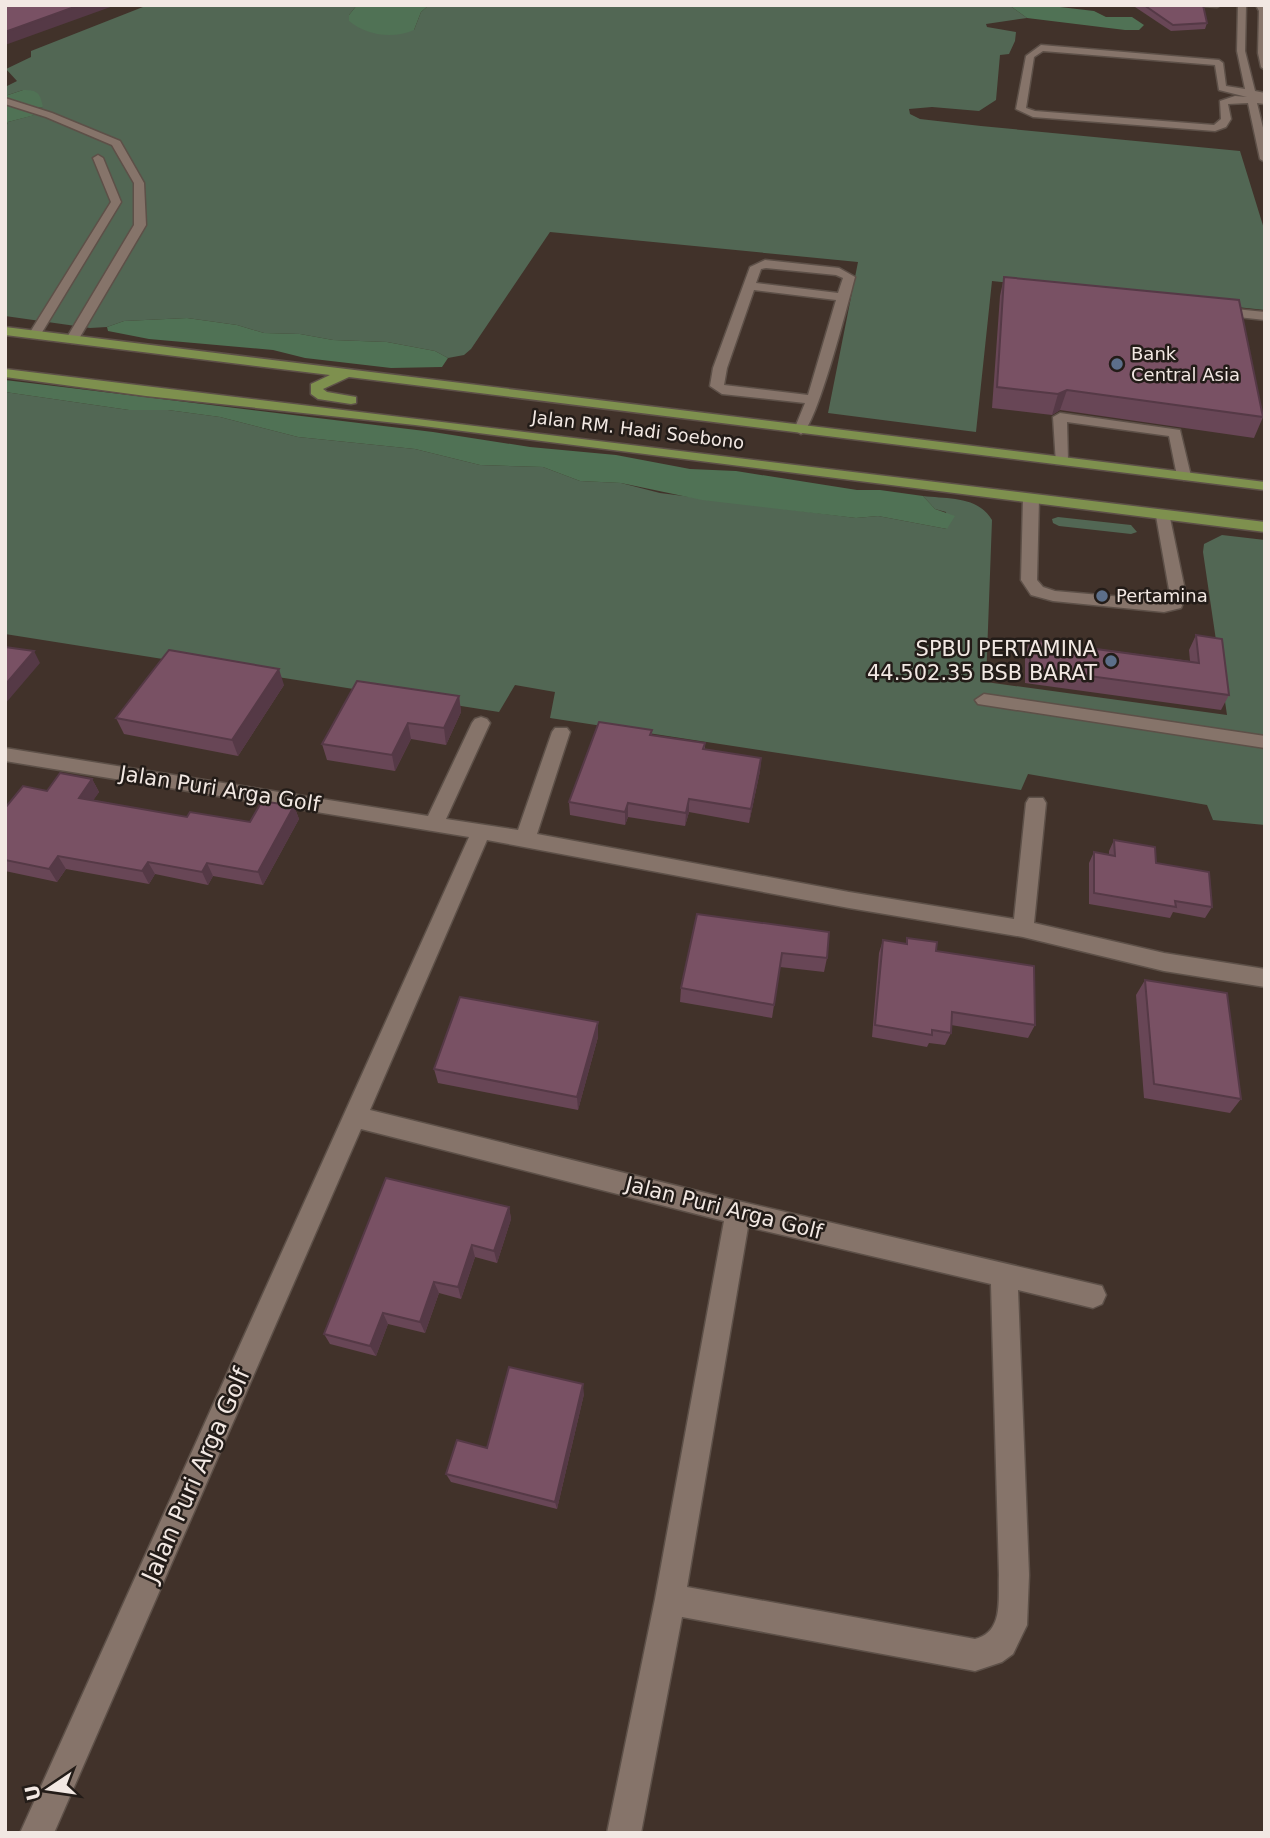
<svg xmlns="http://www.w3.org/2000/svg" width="1270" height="1838" font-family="'DejaVu Sans',sans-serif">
  <rect width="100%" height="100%" fill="#41322a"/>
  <path fill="#526754" d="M148,5H357L349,15L414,30L421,12L429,5H1009L1027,18L986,24L987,27L1016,32L1015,41L1009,54L1000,55L996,100L979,111L932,107L909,109L910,114L920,119L981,126L1240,151L1265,232V310L992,281L976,432L828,413L858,262L550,232L471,349L464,355L448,358L435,351L387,342L333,340L300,334L264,333L237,325L187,318L124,321L107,327L90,328L5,316V129L8,122L34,115L25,110L43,107L23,90L5,96V87L17,81L6,69L31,57V51Z
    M5,392L129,410H168L220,417L298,437L415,449L480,465L543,467L580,481L621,483L660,493L856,518L878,516L947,529L946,512L935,509L923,496C948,499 978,496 992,520L986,682L1227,715L1203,552L1204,544L1222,535L1265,540V825L1213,820L1207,805L1028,774L1021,790L550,718L555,692L515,685L499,712L5,634Z
    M1058,517L1131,525L1137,532L1131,534L1059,526L1053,523L1052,519Z"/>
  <path fill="#507255" d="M357,5H429L421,12L414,30C394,39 367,36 349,21V15Z
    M1009,5H1043L1094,11L1106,17H1132L1144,25L1139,30H1125L1027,18Z
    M23,90C38,90 40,93 43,107L26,110L35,115L8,122L5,129V96Z
    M187,318L237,325L264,333L300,334L333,340L387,342L435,351L448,358L442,367L391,368L305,358L273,350L149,339L108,331L107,327L124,321Z
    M5,380L433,432L530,447L616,455L690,469L736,471L857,490H880L923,496L935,509L955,516L947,529L878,516L856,518L702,500L621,483L580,481L543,467L480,465L415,449L298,437L220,417L168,410H129L5,392Z"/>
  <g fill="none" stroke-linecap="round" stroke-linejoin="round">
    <g stroke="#5d5048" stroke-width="3">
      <path id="minor" d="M1189,5H1221L1217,7Z
        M1238,5H1246L1245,51L1255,91L1265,93V104L1257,103L1265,136V162L1260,159L1248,103L1228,104L1231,119L1226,127L1215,131L1033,117L1016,109L1026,56L1041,45L1219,60L1223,63L1226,86L1245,89L1237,51ZM1043,51L1215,65L1219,90L1247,97L1235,96L1220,101L1221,119L1214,125L1035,111L1026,108L1034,57Z
        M1256,5L1265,6V70L1261,67L1258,53L1259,11Z
        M5,98L52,113L120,141L144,183L146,225L77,342L72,343L66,339L134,225V183L112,145L46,117L5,104Z
        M98,155L103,158L121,202L41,334L39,337H31L29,334L111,202L93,158Z
        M765,260L839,268L855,277C849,299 816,430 801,434L794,430L805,403L722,394L710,386L713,368L750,267ZM766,268L836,275L843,278L838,293L756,283L761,269ZM754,290L836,300L808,395L724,385L727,368Z
        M1215,307L1265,312V320L1211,314V308Z
        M1060,413L1180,430L1191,476L1184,480L1177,476L1169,436L1067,422L1068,461L1066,464H1056L1053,417Z
        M1031,494L1039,499L1037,580L1043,587L1055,591L1168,601L1170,595L1156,516L1159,513H1169L1186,595L1181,608L1164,612L1053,601L1031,595L1021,580L1023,499Z
        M984,694L1265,736V748L978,704L975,700Z
        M481,717L487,719L490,723L446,819L518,830L552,732L555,728H567L570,732L537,834L849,892L1014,919L1026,803L1029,798H1043L1046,803L1034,923L1164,953L1265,969V987L1164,971L1023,937L849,908L487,840L370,1110L738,1201L1102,1286L1106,1295L1102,1304L1093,1308L1018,1290L1029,1575L1027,1625L1013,1654L1002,1662L975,1671L682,1617L641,1833H607L655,1599L724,1221L361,1129L54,1833H20L469,837L5,761V748L428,816L472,723L475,719ZM748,1227L991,1284L999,1575C998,1599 1004,1632 975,1639L687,1587Z"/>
    </g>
    <g stroke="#5d5048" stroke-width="3">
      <path id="major" d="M5,327L1265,482V490L349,377L323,389L327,392L356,397V403L351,404L318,399L311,394V384L330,375L5,335Z
        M5,369L1265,522V532L415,425L146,396L5,377Z"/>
    </g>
    <use href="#minor" fill="#86746a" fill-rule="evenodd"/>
    <use href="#major" fill="#7e904e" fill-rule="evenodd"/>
  </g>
  <path fill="#684656" d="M1135,5H1203L1207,23L1205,29L1171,31L1135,7Z
    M1004,277L1263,417L1254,438L1060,410L1052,415L992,408L1000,296Z
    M1196,635L1229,695L1221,710L1025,683V655L1030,640L1190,661L1189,650Z
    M284,685L238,756L124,734L116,718Z
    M459,696L461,712L446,745L411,739L395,771L327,760L322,744Z
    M652,730V735L705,743V749L761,758L760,771L749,823L689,812L685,826L628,817L625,825L570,815L569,802Z
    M92,779L99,792L93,800L187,817L250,822L294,806L299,819L263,885L213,876L208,885L155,874L149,884L66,869L57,882L5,871V808L47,791Z
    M1114,840L1156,863L1212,907L1205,918L1173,912L1170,918L1089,904V863L1094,852L1109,855V851Z
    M829,932L827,958L824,972L780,967L772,1018L680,1002L681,988Z
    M907,938L936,951L1035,1025L1028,1038L951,1025V1033L945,1045L929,1043L927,1047L872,1037L879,953L883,940L906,944Z
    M1145,980L1241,1099L1230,1113L1144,1098L1136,995Z
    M598,1037L578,1110L438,1083L434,1069Z
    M509,1207L511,1219L497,1263L475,1257L461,1299L439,1293L425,1333L388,1324L376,1356L330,1344L324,1334Z
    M584,1394L557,1509L451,1482L446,1474L487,1448Z"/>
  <path fill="#553946" d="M80,5H116L5,45V32Z
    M1067,390L1060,410L1052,415L1058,394Z
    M34,651L40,663L5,704V685Z
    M279,669L284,685L238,756L232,740Z
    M459,696L461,712L446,745L444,728Z
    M408,723L411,739L395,771L392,755Z
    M761,758L760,771L749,823L751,809Z
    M92,779L99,792L86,811L79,798Z
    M689,799V812L685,826L686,813Z
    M628,803V817L625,825V812Z
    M294,806L299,819L263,885L258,872Z
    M58,856L66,869L57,882L49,869Z
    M148,862L155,874L149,884L142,871Z
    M207,863L213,876L208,885L202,872Z
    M598,1022V1037L578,1110L577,1097Z
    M509,1207L511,1219L497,1263L494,1251Z
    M472,1245L475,1257L461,1299L458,1287Z
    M434,1282L439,1293L425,1333L420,1322Z
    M383,1313L388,1324L376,1356L370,1346Z
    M583,1384L584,1394L557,1509L555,1502Z"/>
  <path fill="#795164" stroke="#553946" stroke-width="2" d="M5,5H80L5,32Z
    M1144,5H1203L1207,23L1173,25Z
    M1004,277L1239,300L1263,417L1067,390L1058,394L997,387Z
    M1196,635L1222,639L1229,695L1030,668V640L1199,663Z
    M5,647L34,651L5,685Z
    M169,650L279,669L232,740L116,718Z
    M357,681L459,696L444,728L408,723L392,755L322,744Z
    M599,722L652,730L650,735L705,743L703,749L761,758L751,809L689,799L686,813L628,803L625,812L569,802Z
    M60,773L92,779L79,798L187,817L190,812L250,822L262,801L294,806L258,872L207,863L202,872L148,862L142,871L58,856L49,869L5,860V808L23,786L47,791Z
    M1114,840L1155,847L1156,863L1209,872L1212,907L1175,901L1176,907L1094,893V852L1115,856Z
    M697,914L829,932L827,958L782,953L774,1005L681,988Z
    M907,938L937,942L936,951L1034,966L1035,1025L952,1012L951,1033L932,1030V1035L875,1025L883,940L907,944Z
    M1145,980L1227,993L1241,1099L1154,1084Z
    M460,997L598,1022L577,1097L434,1069Z
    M386,1178L509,1207L494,1251L472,1245L458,1287L434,1282L420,1322L383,1313L370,1346L324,1334Z
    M509,1367L583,1384L555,1502L446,1474L457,1440L487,1448Z"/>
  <g fill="#5c6f8a" stroke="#231c18" stroke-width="2.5">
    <circle cx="1117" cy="364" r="7"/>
    <circle cx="1102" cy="596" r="7"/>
    <circle cx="1111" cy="661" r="7"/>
  </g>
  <g text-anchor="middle" stroke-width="5" stroke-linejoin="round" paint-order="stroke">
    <g font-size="18" fill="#f2e8e3" stroke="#231c18" text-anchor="start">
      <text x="1131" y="360">Bank<tspan x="1131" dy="21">Central Asia</tspan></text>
      <text x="1116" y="602">Pertamina</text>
    </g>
    <g font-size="18" fill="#f2e8e3" stroke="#231c18">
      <text transform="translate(638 430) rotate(7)" y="6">Jalan RM. Hadi Soebono</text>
    </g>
    <g font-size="21" fill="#f2e8e3" stroke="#231c18" text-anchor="end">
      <text x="1097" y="656">SPBU PERTAMINA<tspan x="1097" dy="24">44.502.35 BSB BARAT</tspan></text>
    </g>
    <g font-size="21" fill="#f2e8e3" stroke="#231c18">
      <text transform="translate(220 789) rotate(9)" y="7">Jalan Puri Arga Golf</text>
      <text transform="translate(724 1208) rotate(14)" y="7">Jalan Puri Arga Golf</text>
    </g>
    <g font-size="24" fill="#f2e8e3" stroke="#231c18">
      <text transform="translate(196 1475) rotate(-66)" y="8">Jalan Puri Arga Golf</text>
    </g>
  </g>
  <rect width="1270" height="1838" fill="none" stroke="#f2e8e3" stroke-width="14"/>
  <g transform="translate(49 1789) rotate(257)" stroke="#231c18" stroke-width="5" paint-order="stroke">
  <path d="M0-5L12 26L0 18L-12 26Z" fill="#f2e8e3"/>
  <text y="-10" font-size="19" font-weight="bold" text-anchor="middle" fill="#f2e8e3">U</text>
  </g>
</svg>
